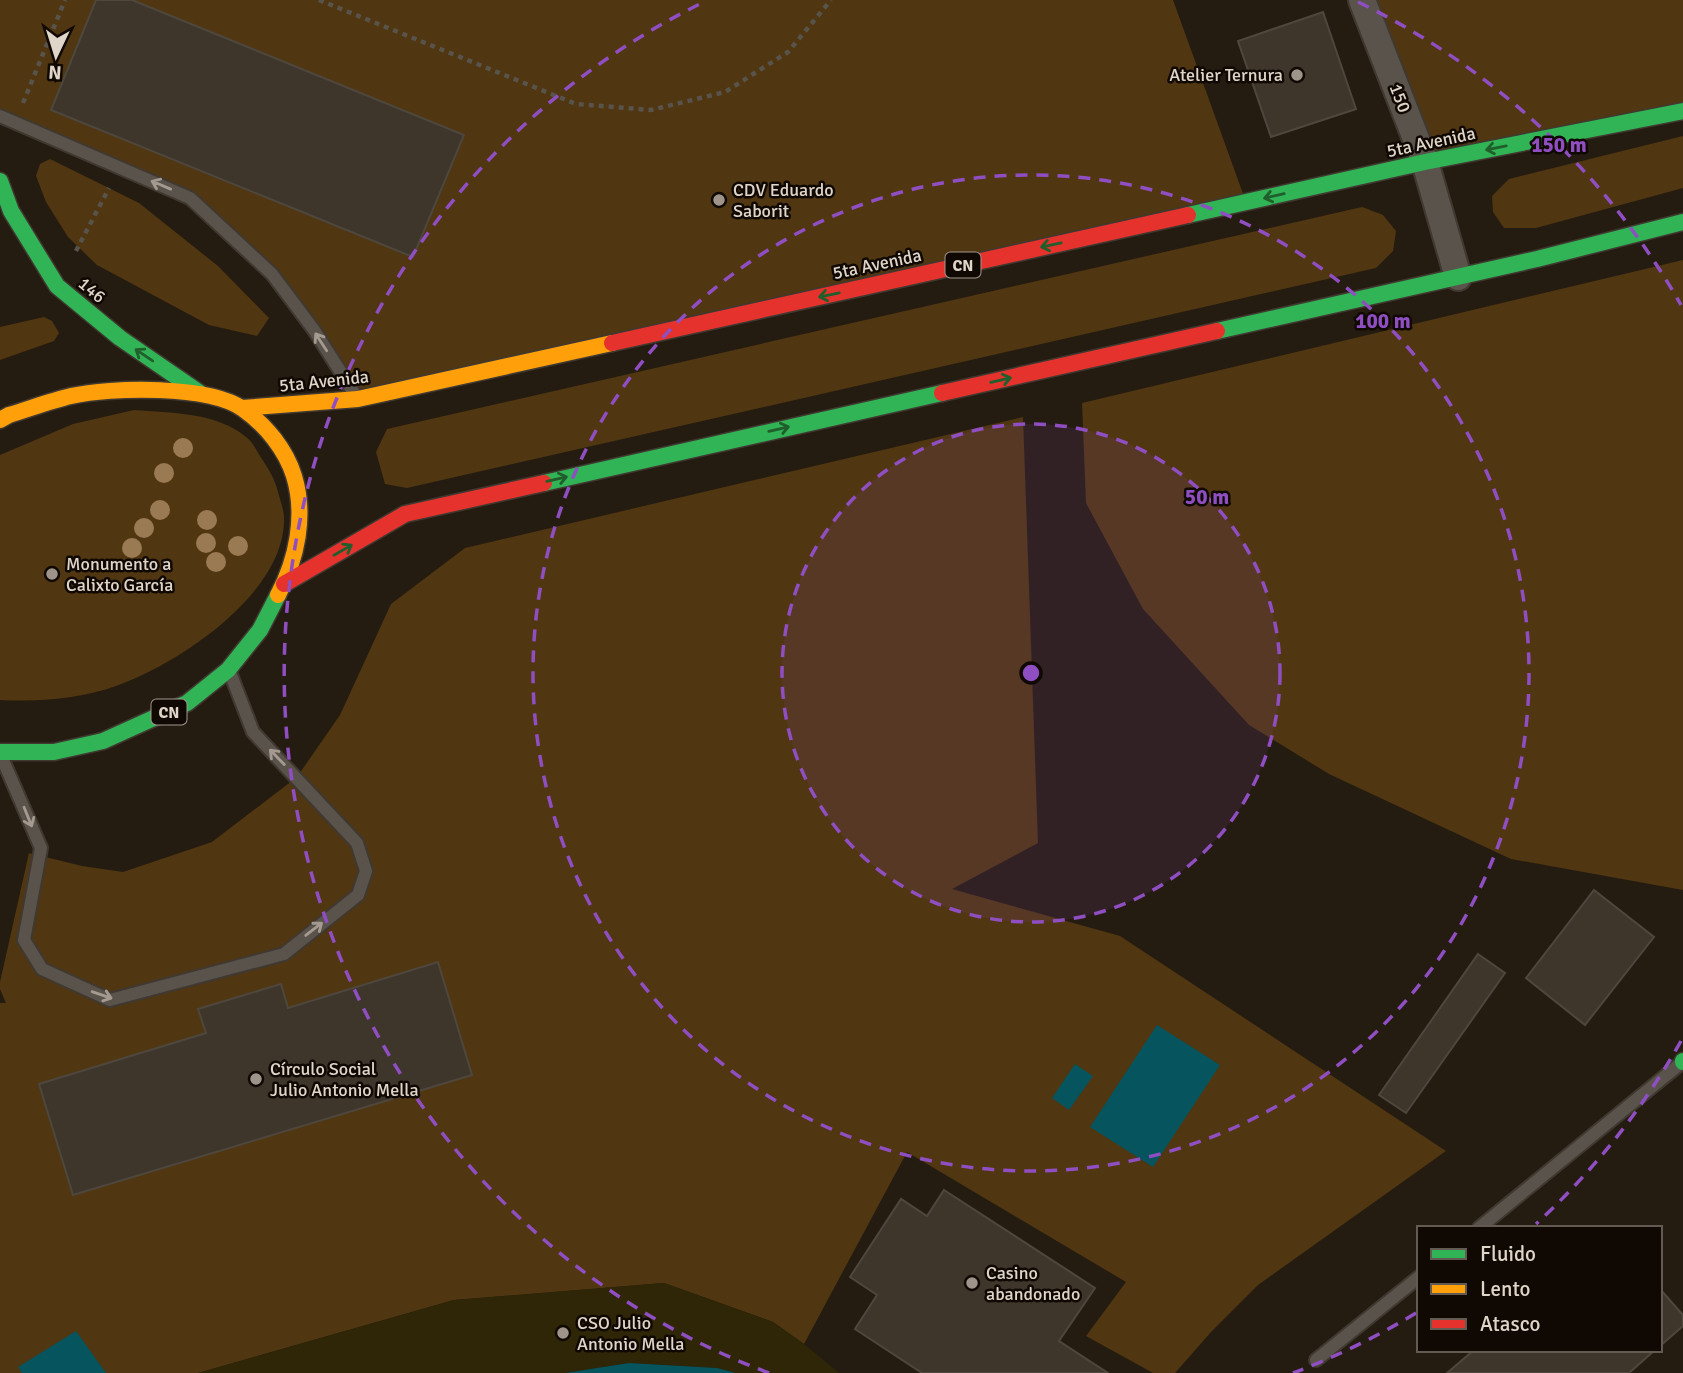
<svg xmlns="http://www.w3.org/2000/svg" width="1683" height="1373" font-family="Signika,sans-serif">
  <rect width="100%" height="100%" fill="#251c11"/>
  <path fill="#503611" d="M0,0H1173L1246,202L358,399L272,274L190,198L0,116Z
    M1362,0H1683V111L1425,162Z
    M1683,136V188L1536,228H1504L1493,212L1492,196L1509,179Z
    M50,159L139,203L218,266L269,318L257,336L209,325L97,265L68,237L46,202L36,176L40,164Z
    M1362,207L1383,215L1396,231L1393,251L1376,268L407,488L385,484L376,452L387,429Z
    M1683,260V890L1511,859L1329,774L1249,725L1143,609L1086,503L1082,403Z
    M44,317L52,321L59,333L54,341L0,360V327Z
    M134,410C171,413 216,412 246,437C253,442 257,452 262,459C269,470 275,479 278,492C280,500 284,510 284,518C286,593 178,664 116,686C79,699 39,702 0,700V455L73,424Z
    M1023,417L1038,843L952,889L1120,936L1446,1151L1258,1285L1211,1332L1175,1373H1153L1086,1336L1126,1282L907,1152L804,1344L773,1322L664,1283L454,1300L198,1373H0V1003H6L0,989V982L29,853L82,866L123,872L212,842L297,777L340,715L391,604L465,548Z"/>
  <path fill="#2f2607" d="M664,1283L773,1322L804,1344L839,1373H736L717,1368L629,1363L565,1373H198L454,1300Z"/>
  <path fill="#05545e" d="M1157,1025L1220,1065L1153,1167L1090,1127Z
    M1075,1064L1093,1076L1069,1110L1052,1098Z
    M76,1331L106,1373H22L18,1367Z
    M629,1363L717,1368L736,1373H565Z"/>
  <path fill="#3e362b" stroke="#4e473e" stroke-width="2" d="M96,0H132L464,135L413,257L51,110Z
    M1323,12L1356,109L1271,137L1238,41Z
    M1594,890L1654,937L1585,1025L1526,978Z
    M1478,954L1505,973L1406,1113L1379,1095Z
    M438,962L472,1075L73,1195L39,1084L206,1033L198,1009L281,984L288,1008Z
    M944,1190L1095,1288L1059,1341L1108,1373H922L855,1329L877,1295L850,1277L901,1199L927,1216Z
    M1660,1289L1683,1315V1326L1660,1346Z
    M1474,1350H1655L1629,1373H1447Z"/>
  <g fill="none" stroke-linecap="round" stroke-linejoin="round">
    <g stroke="#403931" stroke-width="16">
      <path id="lane" d="M0,116L190,198L272,274L314,330L354,393
        M2,758L41,848L24,940L42,969L110,1000L284,954L358,895L366,871L357,843L253,732L231,675
        M1479,1228L1680,1064
        M1316,1360L1419,1277"/>
    </g>
    <g stroke="#403931" stroke-width="30">
      <path id="street" d="M1362,0L1425,162L1458,277"/>
    </g>
    <g stroke="#403931" stroke-width="19">
      <path id="fast" d="M0,181L11,211L57,286L120,338L200,393
        M1188,215L1425,162L1683,111
        M1217,331L1537,259L1683,222
        M544,483L942,393
        M0,752H54L103,741L187,703L228,670L260,630L278,595
        M1683,1061V1062"/>
    </g>
    <g stroke="#403931" stroke-width="19">
      <path id="slow" d="M242,408L358,399L612,343
        M0,420L9,415C29,409 50,401 71,396C111,387 209,385 243,409C266,425 286,450 294,476C306,515 297,559 278,595"/>
    </g>
    <g stroke="#403931" stroke-width="19">
      <path id="jam" d="M612,343L1188,215
        M942,393L1217,331
        M284,584L405,514L544,483"/>
    </g>
    <path stroke="#58534b" stroke-width="4.5" stroke-dasharray="5 5" stroke-linecap="butt" d="M319,0L576,104L651,110L725,92L788,52L831,0
      M23,103L65,0
      M76,251L109,188"/>
    <use href="#lane" stroke="#5a534b" stroke-width="12"/>
    <use href="#street" stroke="#5a534b" stroke-width="26"/>
    <use href="#fast" stroke="#30b455" stroke-width="16"/>
    <use href="#slow" stroke="#ff9f0a" stroke-width="16"/>
    <use href="#jam" stroke="#e5322d" stroke-width="16"/>
  </g>
  <g fill="#9a7a53">
    <circle cx="183" cy="448" r="10"/>
    <circle cx="164" cy="473" r="10"/>
    <circle cx="160" cy="510" r="10"/>
    <circle cx="207" cy="520" r="10"/>
    <circle cx="144" cy="528" r="10"/>
    <circle cx="206" cy="543" r="10"/>
    <circle cx="238" cy="546" r="10"/>
    <circle cx="132" cy="548" r="10"/>
    <circle cx="216" cy="562" r="10"/>
  </g>
  <defs><path id="oneway-shaft" d="M-6 0H5M1.5-3L5.5 0L1.5 3" fill="none" stroke-width="1.6" stroke-linecap="round" stroke-linejoin="round" transform="scale(1.75)"/></defs>
  <g stroke="#205e2c">
    <use href="#oneway-shaft" transform="translate(1496 148) rotate(169)"/>
    <use href="#oneway-shaft" transform="translate(1274 196) rotate(167)"/>
    <use href="#oneway-shaft" transform="translate(1051 245) rotate(168)"/>
    <use href="#oneway-shaft" transform="translate(829 295) rotate(168)"/>
    <use href="#oneway-shaft" transform="translate(144 355) rotate(-146)"/>
    <use href="#oneway-shaft" transform="translate(1001 380) rotate(-13)"/>
    <use href="#oneway-shaft" transform="translate(779 429) rotate(-13)"/>
    <use href="#oneway-shaft" transform="translate(557 479) rotate(-13)"/>
    <use href="#oneway-shaft" transform="translate(343 550) rotate(-30)"/>
  </g>
  <g stroke="#a49a90">
    <use href="#oneway-shaft" transform="translate(161 185) rotate(-157)"/>
    <use href="#oneway-shaft" transform="translate(321 342) rotate(-123)"/>
    <use href="#oneway-shaft" transform="translate(277 757) rotate(-134)"/>
    <use href="#oneway-shaft" transform="translate(28 817) rotate(68)"/>
    <use href="#oneway-shaft" transform="translate(314 929) rotate(-38)"/>
    <use href="#oneway-shaft" transform="translate(102 995) rotate(19)"/>
  </g>
  <circle cx="1031" cy="673" r="249" fill="#8f4ec1" fill-opacity=".12"/>
  <g fill="none" stroke="#8f4ec1" stroke-width="3.5" stroke-dasharray="12 9">
    <circle cx="1031" cy="673" r="249"/>
    <circle cx="1031" cy="673" r="498"/>
    <path d="M1681 1041A747 747 0 0 1 1536 1224M1416 1313A747 747 0 0 1 1293 1373M769 1373A747 747 0 0 1 704 2M1358 2A747 747 0 0 1 1681 305"/>
  </g>
  <g fill="#9f9489" stroke="#100903" stroke-width="2.5">
    <circle cx="1297" cy="75" r="7"/>
    <circle cx="719" cy="200" r="7"/>
    <circle cx="52" cy="574" r="7"/>
    <circle cx="256" cy="1079" r="7"/>
    <circle cx="972" cy="1283" r="7"/>
    <circle cx="563" cy="1333" r="7"/>
  </g>
  <g text-anchor="middle" stroke-width="5" stroke-linejoin="round" paint-order="stroke">
    <g fill="#100903" stroke="#a2988e" stroke-width="2">
      <rect x="945.5" y="252.5" width="35" height="25" rx="5"/>
      <rect x="151.5" y="699.5" width="35" height="25" rx="5"/>
    </g>
    <g font-size="16" font-weight="bold" fill="#e0d5c9">
      <text x="963" y="271">CN</text>
      <text x="169" y="718">CN</text>
    </g>
    <g font-size="18" fill="#e0d5c9" stroke="#100903" text-anchor="start">
      <text x="1283" y="81" text-anchor="end">Atelier Ternura</text>
      <text x="733" y="196">CDV Eduardo<tspan x="733" dy="21">Saborit</tspan></text>
      <text x="66" y="570">Monumento a<tspan x="66" dy="21">Calixto García</tspan></text>
      <text x="270" y="1075">Círculo Social<tspan x="270" dy="21">Julio Antonio Mella</tspan></text>
      <text x="986" y="1279">Casino<tspan x="986" dy="21">abandonado</tspan></text>
      <text x="577" y="1329">CSO Julio<tspan x="577" dy="21">Antonio Mella</tspan></text>
    </g>
    <g font-size="18" fill="#e0d5c9" stroke="#100903">
      <text transform="translate(1400 98) rotate(69)" y="6">150</text>
      <text transform="translate(1431 142) rotate(-12)" y="6">5ta Avenida</text>
      <text transform="translate(877 264) rotate(-12)" y="6">5ta Avenida</text>
      <text transform="translate(92 290) rotate(40)" y="6">146</text>
      <text transform="translate(324 381) rotate(-6)" y="6">5ta Avenida</text>
    </g>
  </g>
  <circle cx="1031" cy="673" r="10" fill="#8f4ec1" stroke="#100903" stroke-width="3.5"/>
  <g font-size="21" text-anchor="middle" font-weight="bold" fill="#8f4ec1" stroke="#100903" stroke-width="5" stroke-linejoin="round" paint-order="stroke">
    <text x="1559" y="152">150 m</text>
    <text x="1383" y="328">100 m</text>
    <text x="1207" y="504">50 m</text>
  </g>
  <rect x="1417" y="1226" width="245" height="126" fill="#100903" stroke="#635b52" stroke-width="2"/>
  <rect x="1431" y="1249" width="35" height="10" fill="#30b455" stroke="#635b52" stroke-width="2"/>
  <text x="1480" y="1261" font-size="21" fill="#e0d5c9">Fluido</text>
  <rect x="1431" y="1284" width="35" height="10" fill="#ff9f0a" stroke="#635b52" stroke-width="2"/>
  <text x="1480" y="1296" font-size="21" fill="#e0d5c9">Lento</text>
  <rect x="1431" y="1319" width="35" height="10" fill="#e5322d" stroke="#635b52" stroke-width="2"/>
  <text x="1480" y="1331" font-size="21" fill="#e0d5c9">Atasco</text>
  <g transform="translate(56 56) rotate(184)" stroke="#100903" stroke-width="5" paint-order="stroke">
  <path d="M0-5L12 26L0 18L-12 26Z" fill="#e0d5c9"/>
  <text y="-10" font-size="19" font-weight="bold" text-anchor="middle" fill="#e0d5c9">N</text>
  </g>
</svg>
